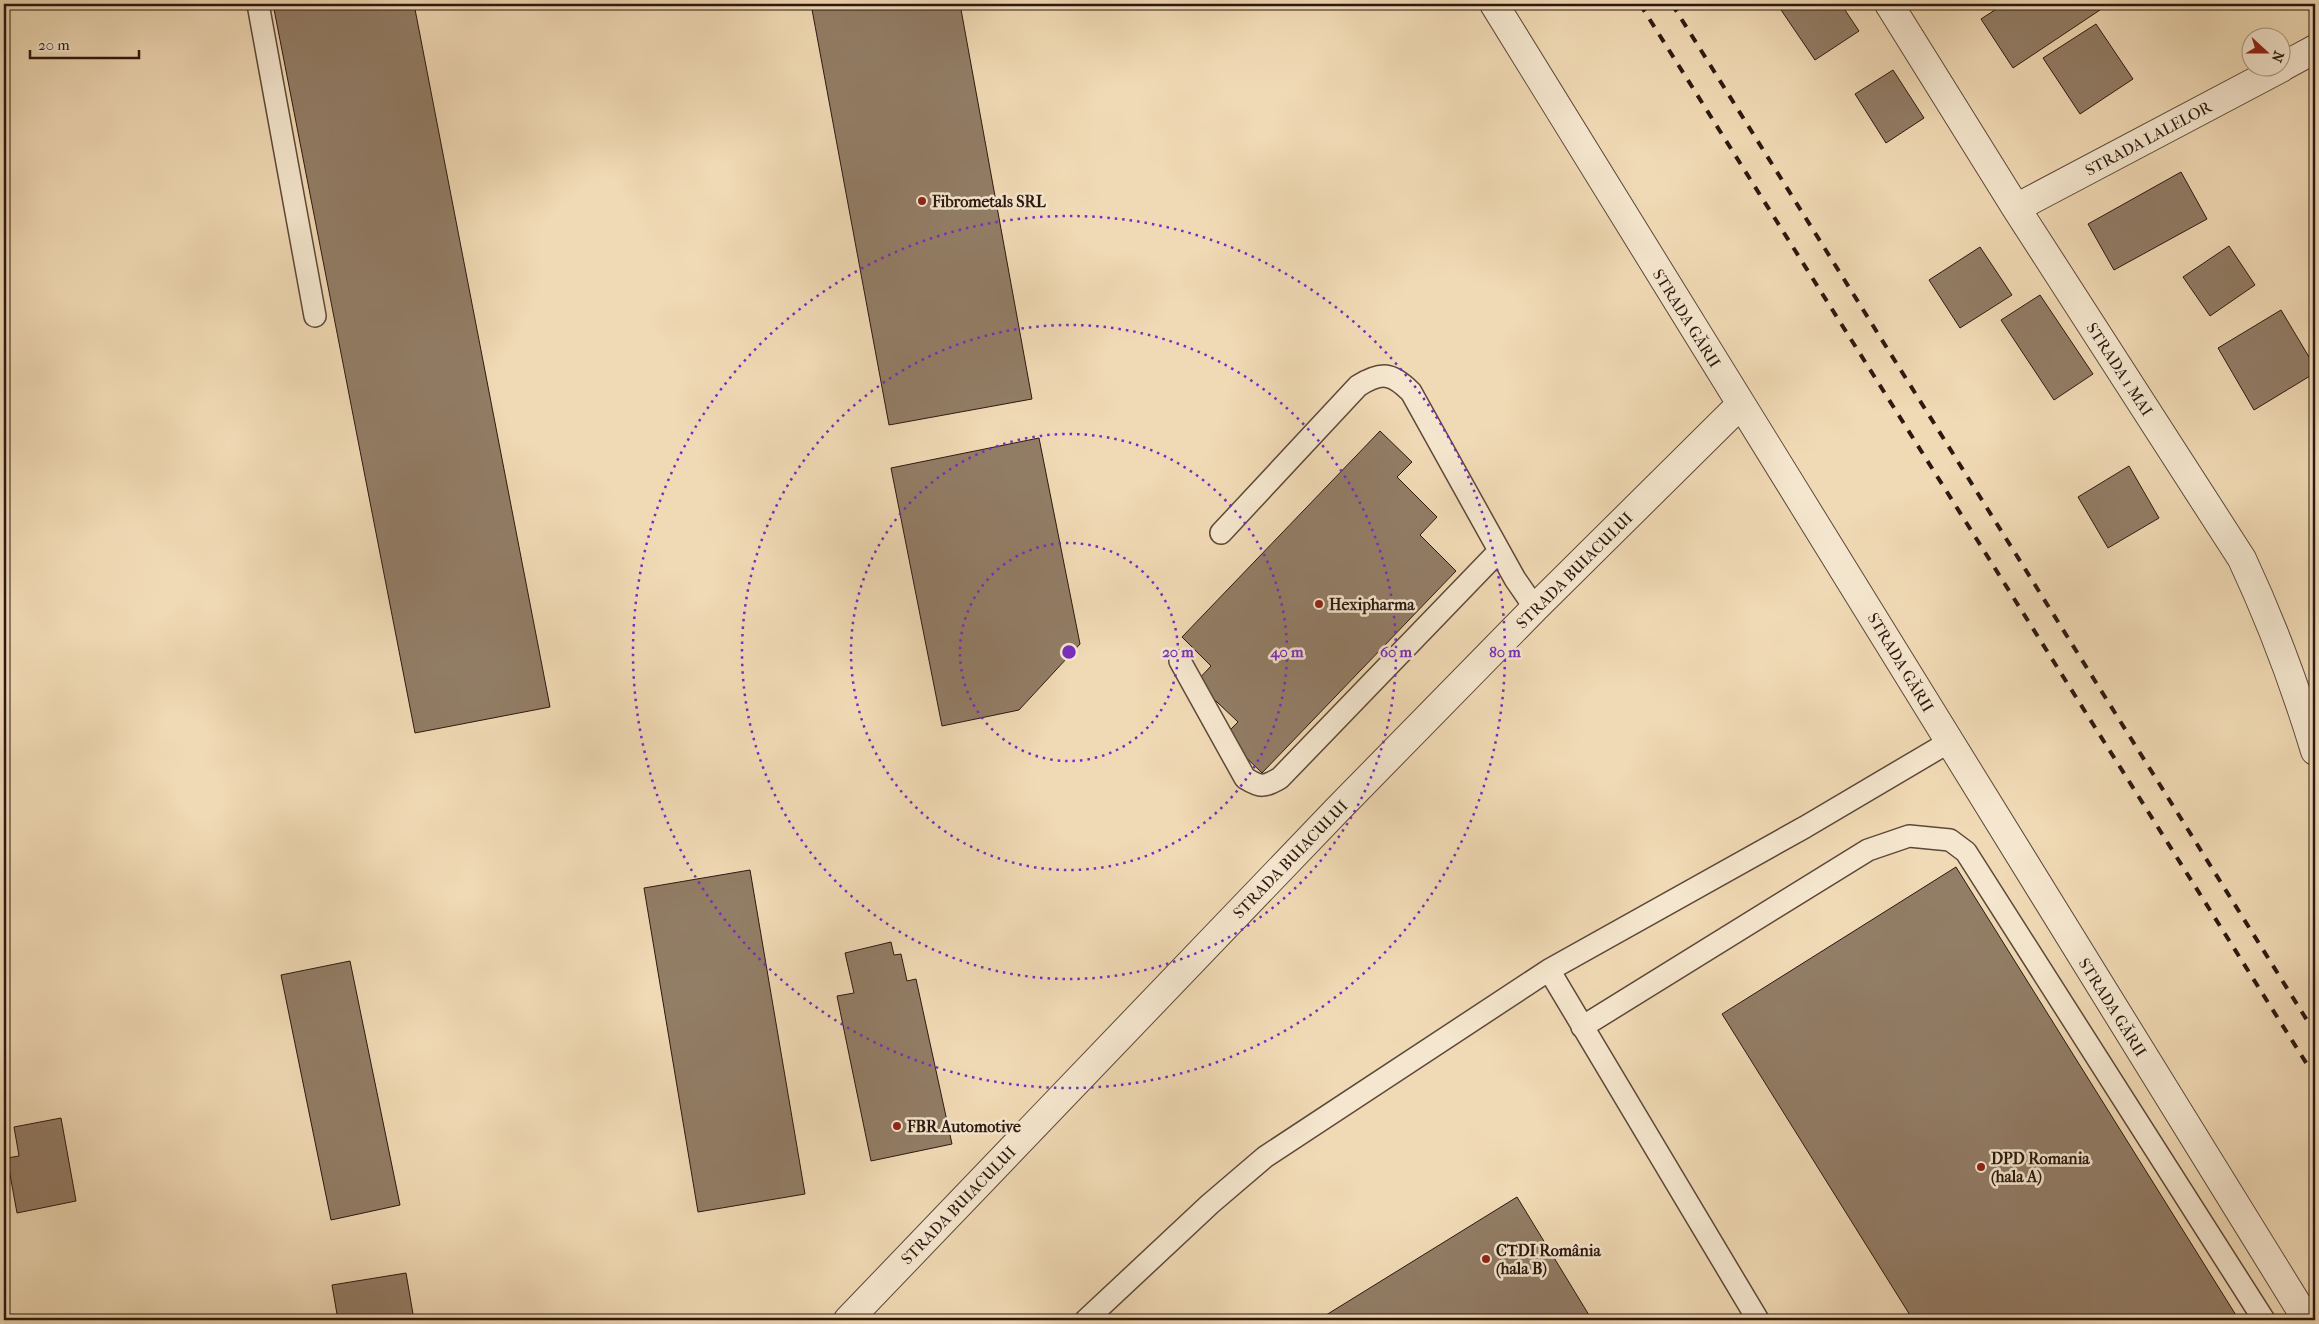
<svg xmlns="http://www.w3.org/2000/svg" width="2319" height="1324" font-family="'IM FELL French Canon',serif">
  <rect width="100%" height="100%" fill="#f0dab5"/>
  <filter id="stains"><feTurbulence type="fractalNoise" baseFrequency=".004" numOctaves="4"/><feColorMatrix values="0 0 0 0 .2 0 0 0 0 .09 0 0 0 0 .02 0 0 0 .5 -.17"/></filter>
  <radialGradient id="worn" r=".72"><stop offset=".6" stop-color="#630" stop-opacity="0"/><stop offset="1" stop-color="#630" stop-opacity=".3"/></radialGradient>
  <path fill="#927d66" stroke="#2c1810" d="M273,4H414L550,707L415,733Z
    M811,4H960L1032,399L889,425Z
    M1777,4H1841L1859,31L1815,60Z
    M2004,4H2109L2013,68L1981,19Z
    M2096,24L2133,79L2080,114L2043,58Z
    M1893,70L1924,118L1886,143L1855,94Z
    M2181,172L2207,219L2114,270L2088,224Z
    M2229,246L2255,285L2210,316L2183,277Z
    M1980,247L2012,295L1960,328L1929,280Z
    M2040,295L2093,374L2054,400L2001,320Z
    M2281,310L2315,367V373L2254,410L2218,348Z
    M1380,431L1412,462L1397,477L1437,517L1420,535L1456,571L1262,773L1224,736L1238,722L1196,682L1211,666L1182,637Z
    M1039,438L1080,644L1019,710L942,726L891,468Z
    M2129,466L2159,518L2108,548L2078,497Z
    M1956,867L2239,1320H1913L1722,1014Z
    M750,870L805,1194L698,1212L644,888Z
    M891,942L894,955L901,954L907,981L916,979L952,1144L871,1161L837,996L854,993L845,953Z
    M350,961L400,1205L331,1220L281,975Z
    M61,1118L76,1201L17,1213L7,1158L19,1156L14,1127Z
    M1517,1197L1592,1320H1318Z
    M406,1273L414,1320H338L332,1285Z"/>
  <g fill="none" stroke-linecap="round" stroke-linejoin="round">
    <g stroke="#5d4839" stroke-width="24">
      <path id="lane" d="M258,4L315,316
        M1221,533L1358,386C1382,371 1392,373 1411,392L1515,579L1535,608
        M1180,661L1245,778C1261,788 1264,787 1280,778L1499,551
        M1549,970L1758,1320
        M1582,1027L1868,850L1909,836L1950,840L1966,852L2264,1320
        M1086,1320L1210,1204L1265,1157L1549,970L1805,827L1949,742"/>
    </g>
    <g stroke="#5d4839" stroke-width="30">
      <path id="street" d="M1494,4L2307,1320
        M1889,4L2016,208L2242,559C2271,621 2295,685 2315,751
        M2282,67L2315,49
        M2016,208L2281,68
        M848,1320L1338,809L1535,608L1740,405"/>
    </g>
    <use href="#lane" stroke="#f5e7cf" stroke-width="21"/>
    <use href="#street" stroke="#f5e7cf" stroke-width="28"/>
    <path stroke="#2c1810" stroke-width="4" stroke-dasharray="9 9" stroke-linecap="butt" d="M1640,4L2315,1077
      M1672,4L2315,1033"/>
  </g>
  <g fill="none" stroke="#7b2cbf" stroke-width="2.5" stroke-dasharray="2.5 5">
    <circle cx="1069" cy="652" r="109"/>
    <circle cx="1069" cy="652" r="218"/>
    <circle cx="1069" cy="652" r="327"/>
    <circle cx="1069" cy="652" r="436"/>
  </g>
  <g fill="#8f2418" stroke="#f5e7cf" stroke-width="2">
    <circle cx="922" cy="201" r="5"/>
    <circle cx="1319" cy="604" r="5"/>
    <circle cx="897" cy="1126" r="5"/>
    <circle cx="1981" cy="1167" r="5"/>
    <circle cx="1486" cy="1259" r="5"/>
  </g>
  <g text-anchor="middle" stroke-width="5" stroke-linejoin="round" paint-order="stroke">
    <g font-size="16" fill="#2c1810" stroke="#f5e7cf">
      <text transform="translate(2148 138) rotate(-28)" y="6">STRADA LALELOR</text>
      <text transform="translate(1687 318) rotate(58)" y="6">STRADA GĂRII</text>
      <text transform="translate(2120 369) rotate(57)" y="6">STRADA 1 MAI</text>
      <text transform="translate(1574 570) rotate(-45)" y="6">STRADA BUIACULUI</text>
      <text transform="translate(1901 662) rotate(59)" y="6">STRADA GĂRII</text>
      <text transform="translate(1290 859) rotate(-46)" y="6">STRADA BUIACULUI</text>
      <text transform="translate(2113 1007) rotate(58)" y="6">STRADA GĂRII</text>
      <text transform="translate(958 1205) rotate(-46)" y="6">STRADA BUIACULUI</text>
    </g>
    <g font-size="16" font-weight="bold" fill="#2c1810" stroke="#f5e7cf" text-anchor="start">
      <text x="932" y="207">Fibrometals SRL</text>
      <text x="1329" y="610">Hexipharma</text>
      <text x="907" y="1132">FBR Automotive</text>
      <text x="1991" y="1164">DPD Romania<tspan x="1991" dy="18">(hala A)</tspan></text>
      <text x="1496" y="1256">CTDI România<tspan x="1496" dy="18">(hala B)</tspan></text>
    </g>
  </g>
  <circle cx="1069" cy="652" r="8" fill="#7b2cbf" stroke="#f5e7cf" stroke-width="2.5"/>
  <g font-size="15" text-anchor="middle" font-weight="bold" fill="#7b2cbf" stroke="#f5e7cf" stroke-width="5" stroke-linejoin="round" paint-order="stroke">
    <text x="1178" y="657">20 m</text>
    <text x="1287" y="657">40 m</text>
    <text x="1396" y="657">60 m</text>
    <text x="1505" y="657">80 m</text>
  </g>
  <rect width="2319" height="1324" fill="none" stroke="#f0dab5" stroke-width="20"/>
  <rect x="5" y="5" width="2309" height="1314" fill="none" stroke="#2c1810" stroke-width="2.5"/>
  <rect x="10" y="10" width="2299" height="1304" fill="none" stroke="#2c1810"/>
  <g transform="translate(2266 52) rotate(111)"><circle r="24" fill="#f5e7cf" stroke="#a59483"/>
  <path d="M0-4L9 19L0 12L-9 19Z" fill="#8f2418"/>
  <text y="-8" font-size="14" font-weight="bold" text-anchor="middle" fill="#2c1810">N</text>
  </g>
  <path d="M30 50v8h109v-8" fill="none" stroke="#2c1810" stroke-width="2.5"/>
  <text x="38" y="50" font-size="15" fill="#2c1810" stroke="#f5e7cf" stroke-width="4" paint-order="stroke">20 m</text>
  <rect width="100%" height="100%" filter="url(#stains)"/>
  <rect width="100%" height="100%" fill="url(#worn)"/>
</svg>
